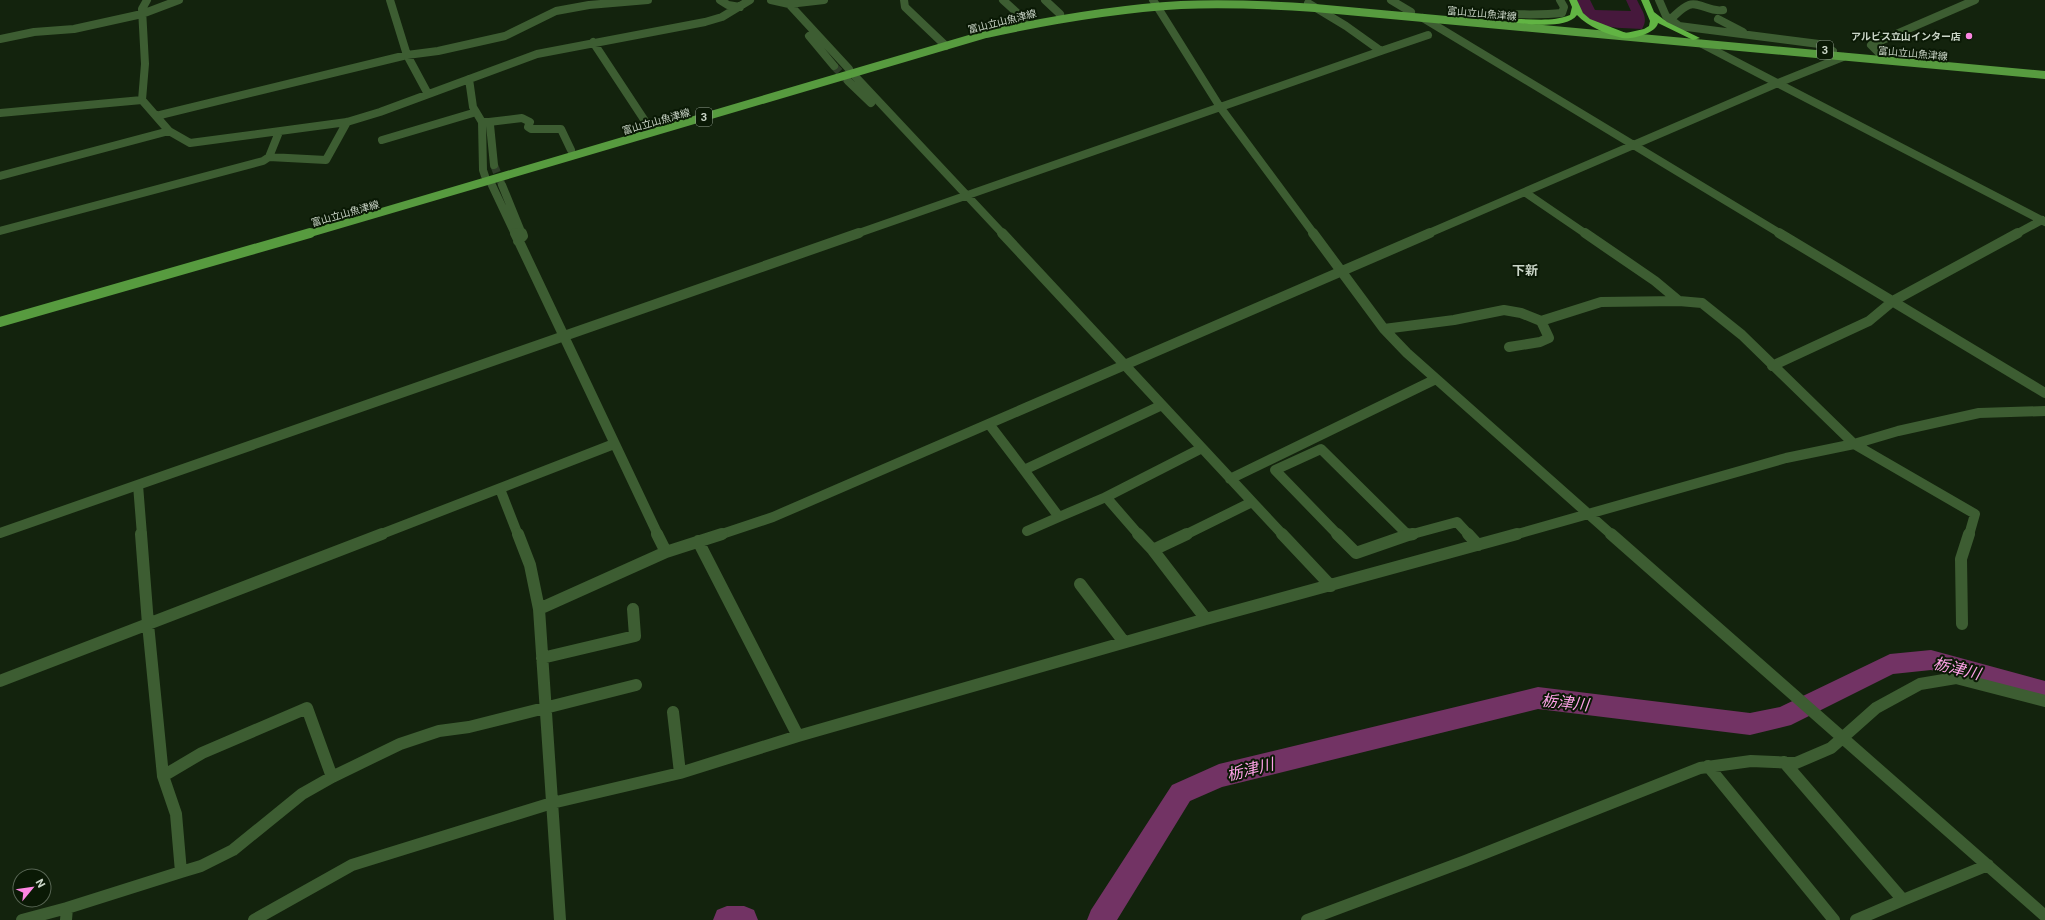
<svg xmlns="http://www.w3.org/2000/svg" width="2045" height="920" font-family="Roboto,'Noto Sans JP',sans-serif">
  <rect width="100%" height="100%" fill="#13230d"/>
  <path fill="#46183c" d="M1577,0H1590L1595,10L1631,11L1626,0H1637C1642,11 1649,18 1642,29C1616,27 1585,31 1577,0Z"/>
  <g fill="none" stroke-linecap="round" stroke-linejoin="round">
    <path fill="#723364" fill-rule="evenodd" d="M1931,650L2045,681V703L1931,670L1893,674L1791,725L1750,735L1538,709L1222,787L1190,801L1117,920H1087L1091,910L1172,785L1219,764L1538,687L1750,713L1780,707L1890,654Z
      M727,906H744L754,910L758,920H713L717,910Z"/>
    <path stroke="#2f3e29" stroke-width="8" stroke-dasharray="8 3.5" stroke-linecap="butt" d="M834,66L848,81
      M494,165L502,185"/>
    <path stroke="#3d5d32" stroke-width="8" d="M147,0L142,9L145,64L142,100L169,131L190,143L347,122L380,112L537,54L705,22L722,17L750,0
      M390,0L407,55L428,94
      M720,0L728,5L740,7
      M771,0L789,4L824,0
      M904,0L905,7L946,46
      M1003,0L1025,20
      M1045,0L1060,14
      M1153,0L1220,107L1314,234
      M1391,0L1411,12
      M1659,0L1666,16L1679,26L1819,44L1833,51
      M789,4L849,69
      M1459,16C1493,11 1528,17 1562,13L1564,7L1560,0
      M1423,18L1781,234
      M1718,19L1743,32
      M1668,21C1675,16 1681,8 1689,5C1698,1 1711,13 1723,10
      M809,36L834,66
      M0,39L34,32L74,29L142,14L179,0
      M593,42L649,127
      M1702,44L2045,222
      M1381,51L1428,35
      M1880,54L1871,45L1975,0
      M853,74L1003,234
      M469,79L473,107L482,122L483,170L485,176
      M848,81L871,103
      M0,113L142,100
      M156,116L407,55L438,51L505,36L556,11L589,5L648,0
      M484,122H489L490,125L494,165
      M489,122L522,118L530,122L528,127L531,129H561L571,150
      M382,140L473,113
      M269,157L326,160L347,122
      M0,176L169,131
      M490,181L515,234
      M502,185L522,234
      M1526,193L1586,234
      M0,231L263,161L269,157L279,132
      M856,234L1381,51L1346,26L1308,3
      M1427,234L1773,85L1843,57
      M2016,234L2042,220"/>
    <path stroke="#3d5d32" stroke-width="10" d="M515,233L658,535
      M1002,233L1283,535
      M1313,233L1384,329L1407,353L1612,535
      M1585,233L1655,281L1679,301L1702,303L1742,335L1854,444L1975,514L1969,535
      M1779,233L2045,393
      M518,241L523,236L522,233
      M1384,329L1454,320L1504,310L1521,313L1541,321
      M1509,347L1540,342L1549,338L1541,321L1601,302L1679,301
      M1772,366L1869,321L1893,301L2018,233
      M989,424L1024,470L1162,405
      M1024,470L1059,517L1106,497
      M1230,479L1436,379
      M138,485L142,535
      M500,489L518,535
      M1027,531L1059,517
      M0,533L859,233
      M379,535L614,444
      M719,535L773,517L1430,233
      M1139,535L1106,497L1202,448
      M1185,535L1252,502
      M1338,535L1275,470L1321,449L1408,535
      M1409,535L1457,522L1469,535
      M1514,535L1786,458L1854,444L1898,431L1979,413L2045,411"/>
    <path stroke="#3d5d32" stroke-width="12" d="M141,534L148,624L163,776
      M518,534L530,565L539,609L560,920
      M657,534L666,552L722,534
      M1138,534L1153,550
      M1187,534L1153,550L1206,619
      M1282,534L1331,586
      M1337,534L1356,553L1408,535L1407,534
      M1468,534L1478,545
      M1611,534L2045,916
      M1408,535L1413,534
      M698,541L798,736
      M1080,584L1124,642
      M539,609L666,552
      M1962,624L1961,559L1969,534
      M542,658L635,636L633,609
      M0,681L382,534
      M307,708L332,777L302,794L233,850L201,866L181,872L176,814L163,776L202,753Z
      M673,712L680,773
      M1784,762L1903,900L1856,920
      M1708,766L1834,920
      M332,777L400,744L439,731L469,727L636,685
      M1903,900L1988,865
      M67,908L181,872
      M22,920L67,908L66,920
      M254,920L352,865L552,803L680,773L798,736L1206,619L1517,534
      M1307,920L1465,861L1700,768L1751,761L1796,763L1831,748L1876,708L1920,684L1956,678L2045,701"/>
    <path stroke="#579b3f" stroke-width="8" d="M307,234L986,34C1050,20 1115,9 1181,5C1226,3 1271,5 1315,8L2045,75"/>
    <path stroke="#579b3f" stroke-width="10" d="M0,322L310,233"/>
    <path fill="#61b443" fill-rule="evenodd" d="M1569,0H1577L1583,13L1590,19L1626,33L1644,29L1649,26L1650,21L1641,0H1649L1654,12L1667,22L1700,38L1693,40L1658,23C1656,33 1632,40 1622,38C1607,34 1588,27 1577,15C1567,29 1531,24 1516,23L1512,21L1516,19C1534,19 1553,22 1570,15L1572,7Z"/>
  </g>
  <circle fill="#fd86e2" stroke="#0a1905" stroke-width="1.5" cx="1969" cy="36" r="4"/>
  <g text-anchor="middle" stroke-width="4" stroke-linejoin="round" paint-order="stroke">
    <g font-size="10" fill="#cbd6c8" stroke="#0a1905">
      <text transform="translate(1482 13) rotate(5)" y="4">富山立山魚津線</text>
      <text transform="translate(1002 21) rotate(-14)" y="4">富山立山魚津線</text>
      <text transform="translate(1913 53) rotate(5)" y="4">富山立山魚津線</text>
      <text transform="translate(656 121) rotate(-16)" y="4">富山立山魚津線</text>
      <text transform="translate(345 213) rotate(-16)" y="4">富山立山魚津線</text>
    </g>
    <g font-size="10" font-weight="bold" fill="#cbd6c8" stroke="#0a1905" text-anchor="end">
      <text x="1961" y="40">アルビス立山インター店</text>
    </g>
    <g fill="#0a1905" stroke="#919d8e" stroke-width="1">
      <rect x="1817" y="41" width="16" height="18" rx="3"/>
      <rect x="696" y="108" width="16" height="18" rx="3"/>
    </g>
    <g font-size="11" font-weight="bold" fill="#cbd6c8">
      <text x="1825" y="54">3</text>
      <text x="704" y="121">3</text>
    </g>
    <g font-size="13" font-weight="bold" fill="#cbd6c8" stroke="#0a1905">
      <text x="1525" y="275">下新</text>
    </g>
    <g font-size="16" font-style="italic" fill="#fea1e7" stroke="#0a1905">
      <text transform="translate(1957 668) rotate(14)" y="6">栃津川</text>
      <text transform="translate(1565 702) rotate(6)" y="6">栃津川</text>
      <text transform="translate(1250 769) rotate(-14)" y="6">栃津川</text>
    </g>
  </g>
  <g transform="translate(32 888) rotate(61)"><circle r="19" fill="#0a1905" stroke="#576553"/>
  <path d="M0-3L7 15L0 10L-7 15Z" fill="#fd86e2"/>
  <text y="-6" font-size="11" font-weight="bold" text-anchor="middle" fill="#cbd6c8">N</text>
  </g>
</svg>
